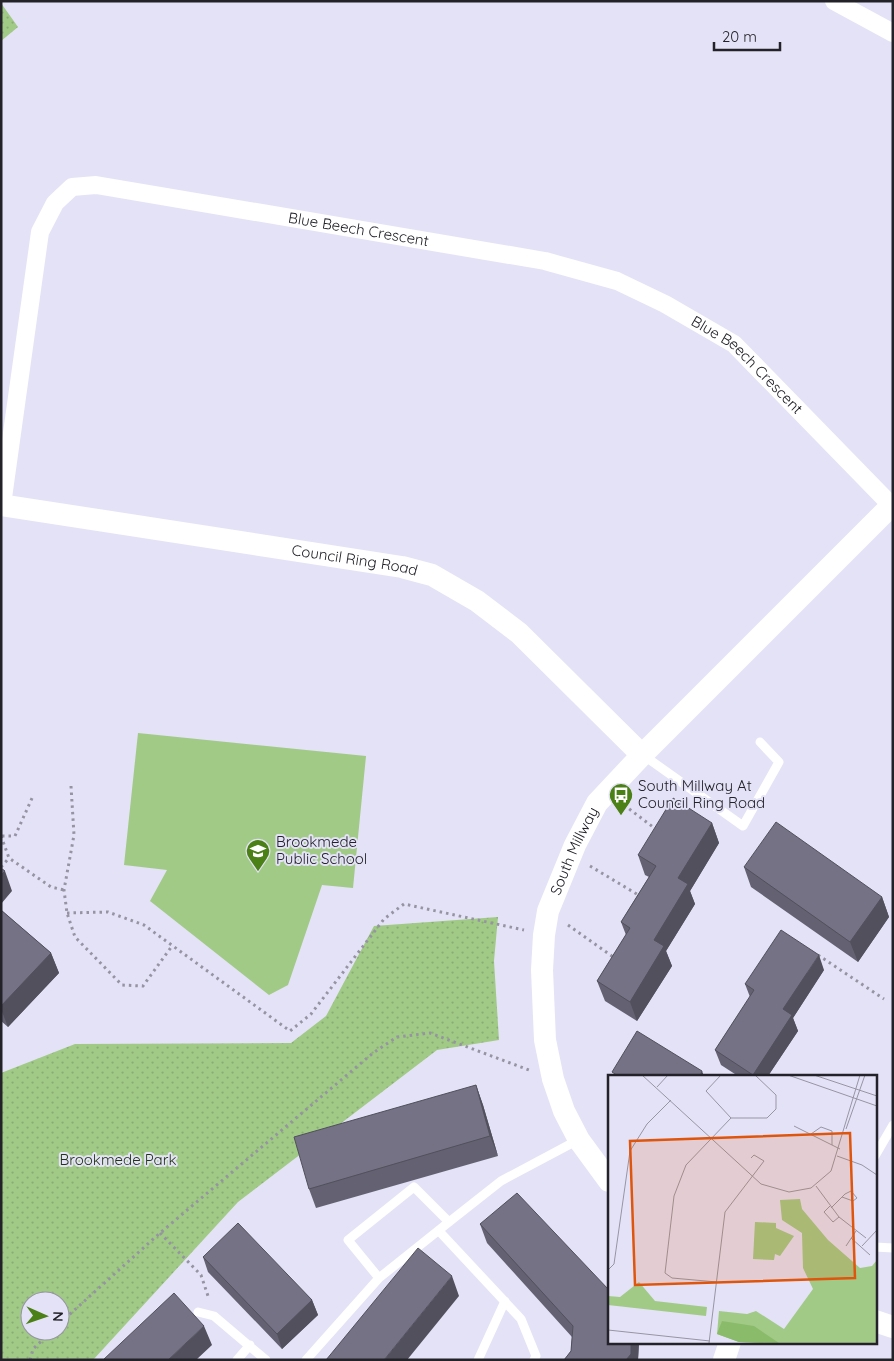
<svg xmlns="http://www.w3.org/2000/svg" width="894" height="1361" font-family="Quicksand,sans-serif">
  <defs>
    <pattern id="green-dots" width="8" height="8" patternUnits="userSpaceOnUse" patternTransform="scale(1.25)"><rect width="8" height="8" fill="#a1ca87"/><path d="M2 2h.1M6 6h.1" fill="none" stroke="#8aad75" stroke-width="1.8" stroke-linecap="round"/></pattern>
  </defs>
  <rect width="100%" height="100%" fill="#e4e2f6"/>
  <path fill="url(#green-dots)" fill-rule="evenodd" d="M1,3L18,27L1,41Z
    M498,917L494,961L499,1040L437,1050L238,1202L93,1360H1V1073L75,1044L291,1043L326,1016L374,926ZM30,1301H60V1331H30Z"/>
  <path fill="#a1ca87" d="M138,733L366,756L353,888L322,885L288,985L269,995L150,901L167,870L124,865Z"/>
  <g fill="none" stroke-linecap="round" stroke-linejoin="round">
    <path stroke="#9694a3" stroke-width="3" stroke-dasharray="2.5 4" stroke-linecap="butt" d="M71,786L74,835L64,890L67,913L75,937L122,985L143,986L172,946
      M624,805L657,830
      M1,836L9,858L51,887L64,890
      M2,836H15L33,796
      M590,866L640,896
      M1,867L9,858
      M67,913L108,912L144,925L290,1031L311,1014L384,919L404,904L524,930
      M568,925L616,959
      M818,955L884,999
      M160,1233L201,1275L209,1299
      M60,1323L160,1233L373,1053L397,1037L430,1033L529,1070
      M30,1360L33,1349L52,1331"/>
    <path stroke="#fff" stroke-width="9" d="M643,755L743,826L779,762L760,742
      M875,1156L893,1125
      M439,1231L521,1319L536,1356L534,1360
      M875,1247L893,1248
      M379,1278L348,1240L414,1187L449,1222
      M198,1312L214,1316L266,1360
      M237,1360L250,1345
      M306,1360L379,1278L449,1222L501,1181L578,1140
      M478,1360L505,1301"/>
    <g stroke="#fff" stroke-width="18">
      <path d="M834,1L893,33"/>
      <path id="s1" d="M2,505L40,232L55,203L72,187L96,185L545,261L617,281L665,304L734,344L893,507"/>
    </g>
    <g stroke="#fff" stroke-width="22">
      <path id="s2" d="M1,505L402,567L432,575L477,601L519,633L642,755"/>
      <path id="s3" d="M609,1181L579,1140L564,1111L553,1079L545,1040L542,970L544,935L548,911L575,845L597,803L642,755L893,504"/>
      <path d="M875,1321L893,1327"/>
      <path d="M724,1360L730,1342"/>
    </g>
  </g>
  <path fill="#646272" d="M712,823L719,843L690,891L695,904L666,951L672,966L637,1021L605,1001L597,981L626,935L621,922L649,877L645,875L638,855Z
    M744,867L882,897L889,917L858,962L751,887Z
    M1,910L51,953L59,973L8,1027L1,1021Z
    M824,970L793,1018L798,1031L768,1076H738L721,1065L715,1050L750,997L745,984Z
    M476,1085L483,1105L498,1156L316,1208L309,1189Z
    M480,1224L639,1342L638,1360H564L571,1351L572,1337L487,1243Z
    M203,1257L312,1300L318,1315L282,1349L208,1272Z"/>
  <path fill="#51505c" d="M712,823L719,843L690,891L695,904L666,951L672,966L637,1021L630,1002L678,878Z
    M5,871L12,891L1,904V875Z
    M882,897L889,917L858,962L850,942Z
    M51,953L59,973L8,1027L1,1009V1006Z
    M819,955L824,970L793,1018L798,1031L768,1076H754L753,1075L783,1009Z
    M702,1071L704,1076H700Z
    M476,1085L483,1105L498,1156L490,1136Z
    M452,1276L459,1296L407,1360H384Z
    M312,1300L318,1315L282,1349L277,1334Z
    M204,1326L212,1345L196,1360H168Z
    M631,1342H639L638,1360H626Z"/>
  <path fill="#747284" stroke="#51505c" d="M673,798L712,823L678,878L688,884L654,940L664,946L630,1002L597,981L630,928L621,922L656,866L638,855Z
    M776,822L882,897L850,942L744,867Z
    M1,868L5,871L1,875Z
    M1,910L51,953L1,1006Z
    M781,930L819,955L783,1009L792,1015L753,1075L715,1050L754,990L745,984Z
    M637,1031L702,1071L700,1076H618L612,1072Z
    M476,1085L490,1136L309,1189L294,1137Z
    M517,1193L609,1290V1342H631V1354L626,1360H564L571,1351L573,1326L480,1224Z
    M238,1223L312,1300L277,1334L203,1257Z
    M418,1248L452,1276L384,1360H326Z
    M174,1293L204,1326L168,1360H103Z"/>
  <defs>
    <g id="bus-pin" transform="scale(1.25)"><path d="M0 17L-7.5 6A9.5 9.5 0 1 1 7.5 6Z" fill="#4a8016" stroke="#e4e2f6"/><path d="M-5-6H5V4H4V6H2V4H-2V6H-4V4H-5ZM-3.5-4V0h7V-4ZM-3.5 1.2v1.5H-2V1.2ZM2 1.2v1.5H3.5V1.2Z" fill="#fff"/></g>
    <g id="school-pin" transform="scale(1.25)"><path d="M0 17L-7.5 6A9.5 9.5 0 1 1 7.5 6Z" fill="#4a8016" stroke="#e4e2f6"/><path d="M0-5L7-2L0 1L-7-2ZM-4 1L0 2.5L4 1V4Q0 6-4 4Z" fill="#fff"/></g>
  </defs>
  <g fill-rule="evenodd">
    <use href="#bus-pin" x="621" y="795"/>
    <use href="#school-pin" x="258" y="851"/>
  </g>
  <g text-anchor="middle" stroke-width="4" stroke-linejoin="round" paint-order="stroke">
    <g font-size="15" fill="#232229" stroke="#e4e2f6">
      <text dy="5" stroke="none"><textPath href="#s1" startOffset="622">Blue Beech Crescent</textPath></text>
      <text dy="5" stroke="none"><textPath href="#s1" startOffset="1042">Blue Beech Crescent</textPath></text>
      <text dy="5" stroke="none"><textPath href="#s2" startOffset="358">Council Ring Road</textPath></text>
      <text dy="5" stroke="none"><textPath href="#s3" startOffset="352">South Millway</textPath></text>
    </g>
    <g font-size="15" fill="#232229" stroke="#e4e2f6" text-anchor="start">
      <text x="638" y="791">South Millway At<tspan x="638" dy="17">Council Ring Road</tspan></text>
      <text x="276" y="847">Brookmede<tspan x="276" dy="17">Public School</tspan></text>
    </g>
    <g font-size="15" fill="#213513" stroke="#e4e2f6">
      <text x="118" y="1165">Brookmede Park</text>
    </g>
  </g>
  <g transform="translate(608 1075)">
    <rect width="269" height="269" fill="#e4e2f6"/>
    <path d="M192,124L194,134L220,165L252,193L264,191L269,185V268H150L131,267L109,259L111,236L139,239L148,236L176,254L205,214L195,193L194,158L174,145L172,125ZM31,207L47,226L99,232L98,241L0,230V221L12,222Z" fill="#a1ca87"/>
    <path d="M114,246L146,251L171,268L131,267L109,259Z" fill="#8abb6a"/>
    <path d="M147,147L168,148V153L186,161L172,181L167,179L166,185L145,184Z" fill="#a1ca87"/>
    <path fill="none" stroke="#9795a4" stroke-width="1" d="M34,0L153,109L181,117L203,113L223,96L252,0M113,0L98,16L123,43M180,0L269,31M206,0L269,21M49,12L60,0M186,51L232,74M238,54L257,0M203,59L213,52L224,56V70M229,81L254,90L269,100M208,111L231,142L258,163M222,131L216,137L225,147L231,142M223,133L237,119L243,116L249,123L245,126L234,122M243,163L262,180M238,171L248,156M254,171L269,155M0,195L6,189L22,76L39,49L63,25M109,207L64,203L57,198L66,121L78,90L123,43H159L168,34V20L147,0M0,255L102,266M101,268L117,137L156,86L146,80L143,83"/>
    <path fill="#de560d" fill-opacity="0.15" stroke="#de560d" stroke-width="2.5" d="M242,58L247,203L27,210L22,66Z"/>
    <rect width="269" height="269" fill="none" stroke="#232229" stroke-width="2.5"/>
  </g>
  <rect width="894" height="1361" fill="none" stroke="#232229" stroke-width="5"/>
  <g transform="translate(45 1316) rotate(92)"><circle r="24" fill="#e4e2f6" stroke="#9795a4"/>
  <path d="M0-4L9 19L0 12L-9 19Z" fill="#4a8016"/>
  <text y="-8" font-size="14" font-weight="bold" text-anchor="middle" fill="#232229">N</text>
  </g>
  <path d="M714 42v8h66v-8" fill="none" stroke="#232229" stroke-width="2.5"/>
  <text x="722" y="42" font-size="15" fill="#232229" stroke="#e4e2f6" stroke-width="4" paint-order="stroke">20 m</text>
</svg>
